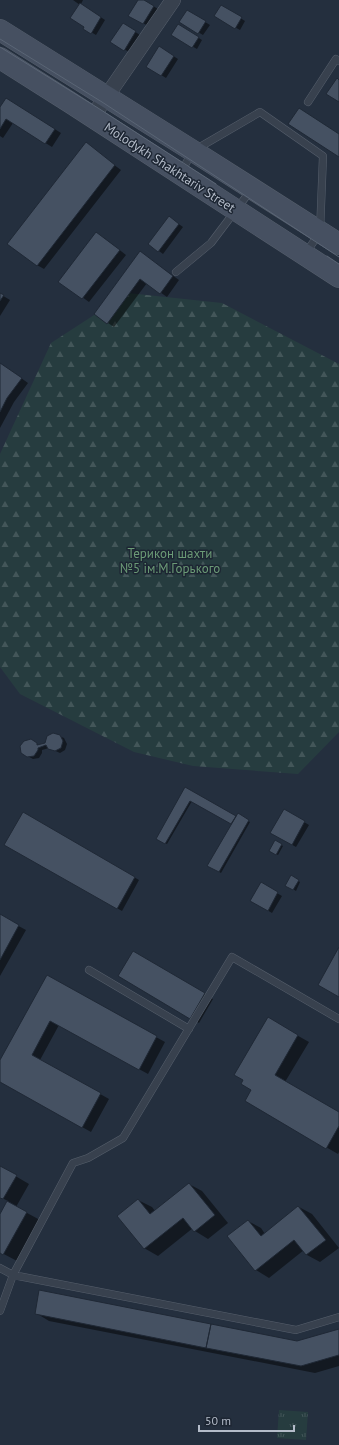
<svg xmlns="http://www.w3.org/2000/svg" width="339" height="1445" font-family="'PT Sans',sans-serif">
  <defs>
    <pattern id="forest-firs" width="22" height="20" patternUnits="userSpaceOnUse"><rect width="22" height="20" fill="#263c3f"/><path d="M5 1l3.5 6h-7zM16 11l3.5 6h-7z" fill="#435659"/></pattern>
    <pattern id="park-tufts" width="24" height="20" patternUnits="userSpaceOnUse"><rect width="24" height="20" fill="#263c3f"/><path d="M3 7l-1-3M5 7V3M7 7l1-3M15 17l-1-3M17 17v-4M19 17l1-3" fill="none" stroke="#435659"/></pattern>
  </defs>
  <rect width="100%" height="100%" fill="#242f3e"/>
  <path fill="url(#forest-firs)" d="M128,293L222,303L339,364V732L298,774L193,766L134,752L20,694L0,667V454L51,343Z"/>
  <path fill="url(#park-tufts)" d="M279,1410L308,1412L306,1440L277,1438Z"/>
  <path fill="#0007" d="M73,0H83L81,4L105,20L96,35L84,28L80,5Z
    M139,0H143L158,9L148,26L130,15Z
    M221,6L245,21L240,30L215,16Z
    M187,11L210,25L203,35L181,22Z
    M123,24L140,35L129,52L112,42Z
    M178,25L202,40L197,49L172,35Z
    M159,47L178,59L166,78L147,66Z
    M13,103L61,133L52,147L13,123L3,138L0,136V109Z
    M86,144L121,170L44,269L37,265Z
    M173,220L183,227L163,254L159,251Z
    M103,237L126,255L89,302L60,281Z
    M140,252L179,280L167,297L147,283L114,327L108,323Z
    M0,294L10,300L0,316Z
    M0,363L28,383L14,402L0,428Z
    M59,736L64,738L67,744L65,750L60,753L49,748L42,750V753L39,758L33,759L22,753L31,740L39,746L46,744Z
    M186,788L236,817L238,815L250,822L221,873L209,866L233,824L192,801L167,844L157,839Z
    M284,810L309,825L296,847L271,833Z
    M23,814L139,880L122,911L6,844Z
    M275,841L283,846L278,855L270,850Z
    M292,877L300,882L296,891L287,885Z
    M261,884L282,896L272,913L252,901Z
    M0,916L26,930L0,976Z
    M133,952L213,999L199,1023L119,976Z
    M47,977L165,1042L148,1074L59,1025L40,1060L109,1099L91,1132L0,1081V1062Z
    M268,1019L309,1042L285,1082L339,1114V1152L338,1154L246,1101L253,1089Z
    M0,1167L29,1184L16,1207L40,1220L17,1261L0,1252V1216L8,1201L0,1197Z
    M189,1184L202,1191L228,1223L208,1239L195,1231L193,1228L158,1256L144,1248L138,1200L152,1207L155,1211Z
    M299,1207L312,1214L339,1248L320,1262L307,1255L304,1250L269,1278L256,1270L248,1221L261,1228L265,1234Z
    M36,1313L297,1342L339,1331V1366L315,1373L49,1321Z"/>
  <path fill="#455162" stroke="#1f2835" d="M138,0H144L154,6L143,24L128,16Z
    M80,3L101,17L91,34L83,29L84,27L70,18Z
    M221,5L242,17L235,29L214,16Z
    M187,10L206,21L198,34L179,22Z
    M123,23L136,31L124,51L110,42Z
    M178,24L199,37L192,48L171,35Z
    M159,46L174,56L161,76L146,67Z
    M337,78L339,80V102L326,94Z
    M6,98L55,129L45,144L6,119L0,129V107Z
    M299,108L339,134V157L288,124Z
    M86,142L115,165L37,266L7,244Z
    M169,216L179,224L158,252L148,244Z
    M96,232L120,250L82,299L58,282Z
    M140,251L173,276L160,294L140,279L107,324L94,314Z
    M0,293L4,295L0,301Z
    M0,363L22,378L7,398L0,412Z
    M53,733L60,735L63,741L61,748L55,751L48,749L46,745L38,748V750L34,756L27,757L21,753L20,746L24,741L31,739L37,743V745L45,743L47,736Z
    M185,787L236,816L231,824L190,801L165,844L156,839Z
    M284,809L305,821L292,845L270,833Z
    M23,812L135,877L117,909L4,845Z
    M238,813L249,820L219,872L207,866Z
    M275,840L282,844L276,855L269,851Z
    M291,875L299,880L293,890L285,886Z
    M261,882L278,892L268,911L250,901Z
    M0,914L19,925L0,960Z
    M339,947V997L318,985Z
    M133,951L205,993L190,1019L118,976Z
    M47,975L157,1036L139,1070L50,1021L32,1055L101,1093L82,1128L0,1082V1060Z
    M268,1017L298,1035L275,1075L339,1112V1126L326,1149L245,1101L251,1090L241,1084L243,1080L234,1075Z
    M0,1166L17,1175L3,1199L0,1198Z
    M189,1183L215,1215L194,1232L183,1218L144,1249L117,1216L138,1199L150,1214Z
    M7,1201L27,1212L3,1255L0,1253V1214Z
    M298,1206L326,1240L306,1255L294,1240L255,1271L227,1236L248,1220L261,1236Z
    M39,1290L211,1324L206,1348L35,1314Z
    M211,1324L297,1341L339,1329V1355L301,1366L206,1348Z"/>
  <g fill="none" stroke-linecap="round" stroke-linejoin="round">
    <g stroke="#565f6c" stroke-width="8">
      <path id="lane" d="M308,102L336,59L339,61
        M181,172L193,151L260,112L323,156L320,232L306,253
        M176,272L211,243L251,190
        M89,970L189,1029
        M0,1268L13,1275L296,1330L339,1317
        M0,1311L13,1275L73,1163L88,1158L123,1138L232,957L339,1019"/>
    </g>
    <g stroke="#565f6c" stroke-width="16">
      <path id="street" d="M93,116L173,0"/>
    </g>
    <g stroke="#565f6c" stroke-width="22">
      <path id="secondary" d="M0,30L193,151L339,244
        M0,58L71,103L339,277"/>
    </g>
    <use href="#lane" stroke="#38414e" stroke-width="7"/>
    <use href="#street" stroke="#38414e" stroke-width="15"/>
    <use href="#secondary" stroke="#465061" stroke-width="21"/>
    <path stroke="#5a6575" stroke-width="1" d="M0,39L102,102L339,257
      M0,47L98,108L216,184
      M327,256L339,264"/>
  </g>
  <g text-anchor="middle" stroke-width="3" stroke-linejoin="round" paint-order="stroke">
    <g font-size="13" fill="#b4bcc9" stroke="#1d2633">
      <text transform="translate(170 167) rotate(33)" y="5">Molodykh Shakhtariv Street</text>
    </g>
    <g font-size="13" fill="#6b9a76" stroke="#1d2633">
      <text x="170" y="558">Терикон шахти<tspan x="170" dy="15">№5 ім.М.Горького</tspan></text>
    </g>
  </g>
  <path d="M199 1425v6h95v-6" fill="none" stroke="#b4bcc9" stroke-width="2"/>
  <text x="205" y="1425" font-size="12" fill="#b4bcc9" stroke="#1d2633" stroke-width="3" paint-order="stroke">50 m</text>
</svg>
